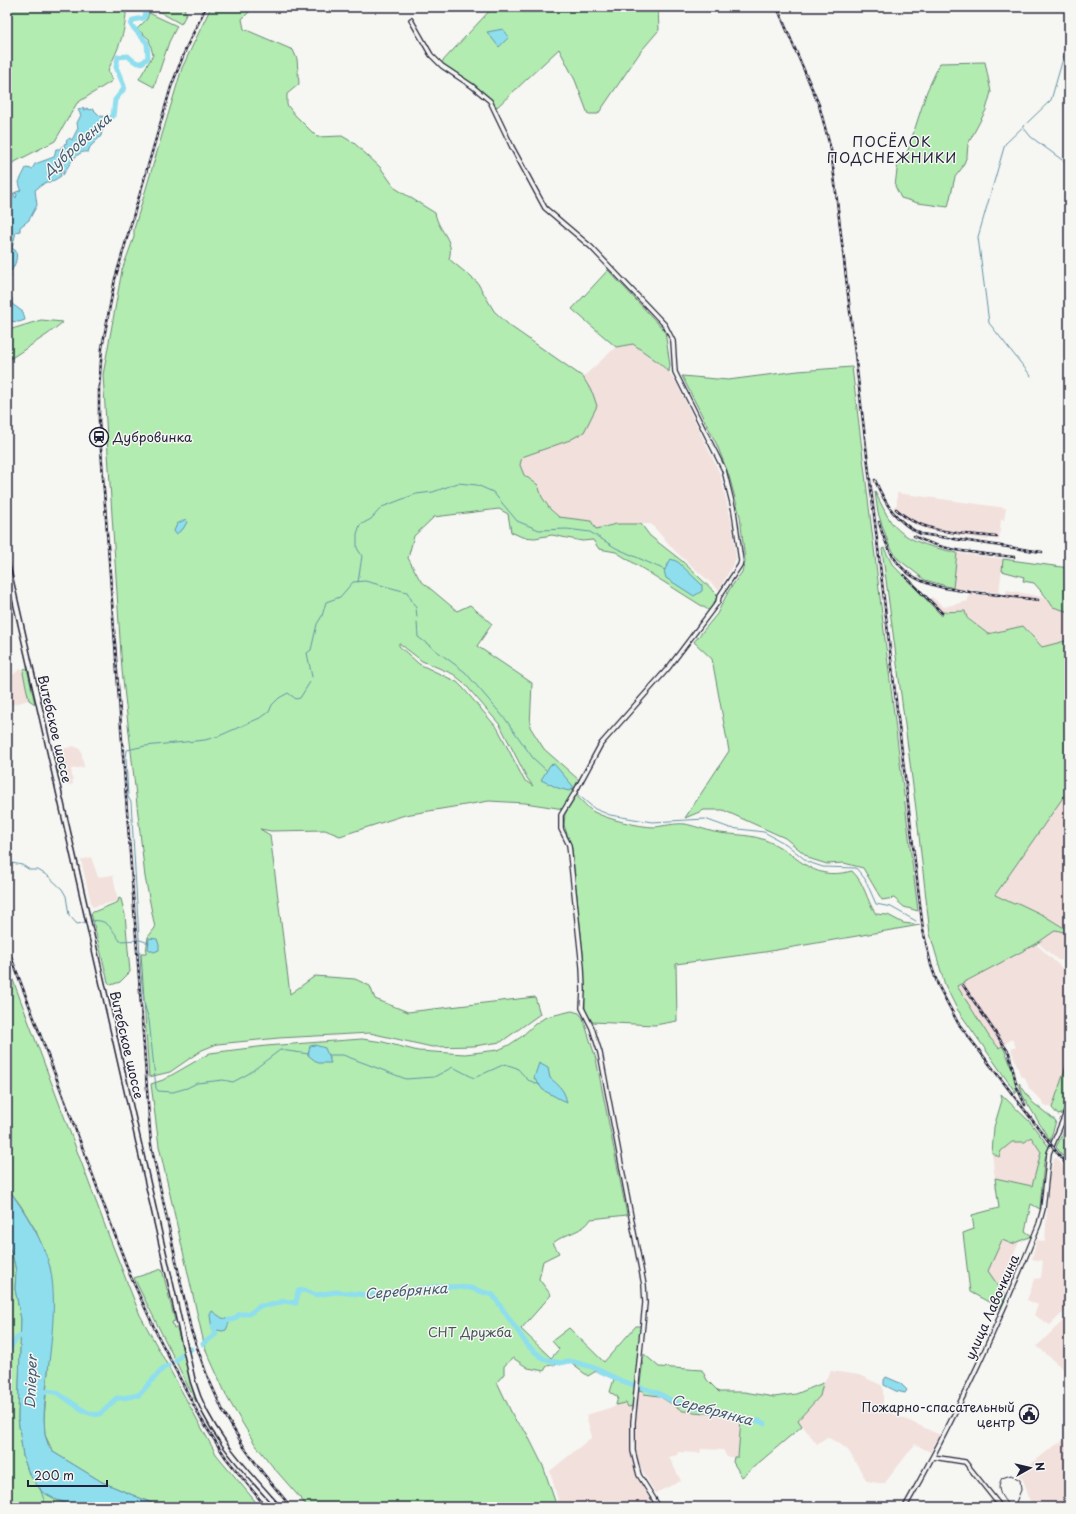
<svg xmlns="http://www.w3.org/2000/svg" width="1076" height="1514" font-family="'Playpen Sans',sans-serif">
  <rect width="100%" height="100%" fill="#f6f6f2"/>
  <filter id="ink" filterUnits="userSpaceOnUse"><feTurbulence type="fractalNoise" baseFrequency=".025" numOctaves="2"/><feDisplacementMap in="SourceGraphic" scale="8" xChannelSelector="R" yChannelSelector="G"/><feConvolveMatrix kernelMatrix="1 2 1 2 8 2 1 2 1" color-interpolation-filters="sRGB"/></filter>
  <g filter="url(#ink)">
    <path fill="#f2e0dc" d="M633,344L658,362L669,372L677,384L720,474L732,524L736,559L719,590L677,553L651,524H616L595,529L591,521L559,517L551,509L542,497L538,485L524,475L520,465L522,457L570,440L593,394L583,377L616,347Z
      M897,493L1006,508L1004,520L1001,519L999,540L989,538L988,540L928,530L906,520L893,508L897,504Z
      M957,553L1003,559L999,593L953,588Z
      M1007,590L1047,598L1053,607L1069,612V640L1042,647L1023,626L988,634L967,617L965,611L943,612L929,599L932,597L944,607L968,601L969,594L1005,597Z
      M20,669L23,671L29,700L11,705L7,680Z
      M74,746L81,750L84,767L71,769L73,784L68,785L66,773L64,771L66,767L59,750Z
      M1069,789V972L1064,960H1058L1037,942L1056,929L1063,932L1068,930L1043,915L1018,903L1014,904L995,895Z
      M91,857L98,877L113,875L118,901L92,907L81,860Z
      M1036,944L1064,970L1069,979V990L1065,994L1069,999V1057L1052,1108L1045,1105L1029,1088L1025,1077H1021L1011,1049L1016,1047L1012,1039L999,1048L990,1038L957,986Z
      M1032,1137L1041,1152L1032,1186L995,1178L992,1153L999,1157L1001,1151L1012,1142H1025Z
      M1057,1158L1069,1174V1307L1050,1325L1034,1315L1038,1305L1027,1300L1035,1279L1041,1278L1043,1261L1032,1259L1037,1240L1045,1242L1049,1180L1054,1159Z
      M1002,1239L1012,1244L1019,1242L1000,1287L988,1272Z
      M1069,1315V1374L1037,1346Z
      M831,1371L859,1375L881,1385L883,1388V1409L940,1435L930,1452L915,1444L884,1484L867,1481L848,1450L840,1444L827,1437L817,1444L798,1420L820,1396L823,1383Z
      M639,1390L643,1391L644,1394L659,1396L683,1411L736,1416L741,1419L738,1457H727L723,1450L701,1449L700,1453L678,1452L677,1455L669,1457L681,1481L655,1493L638,1463L636,1455L635,1419Z
      M626,1403L628,1407L633,1406L631,1449L636,1476L655,1507H560L550,1471L592,1437L586,1415Z
      M1069,1434V1507H1032L1024,1482L1019,1473L1053,1447L1066,1439L1065,1435Z"/>
    <path fill="#b2ecb1" stroke="#6a8776" fill-rule="evenodd" d="M7,7H126C127,29 118,50 108,70L112,81L77,103L55,141L7,166Z
      M151,7H186L184,11L187,13L181,24Z
      M211,7H254L242,19L244,29L293,50L297,59L299,84L287,94V105L295,115L317,137L342,136L354,143L380,167L395,188L435,213C439,233 455,239 449,259L477,282L494,311L510,326L583,377L593,394L597,406L584,432L570,440L522,457L520,465L524,475L538,485L542,497L550,509L559,517L591,521L596,529L616,524H641L650,536L682,561L718,595L710,611L616,552L599,549L593,540L582,541L552,535L535,538L522,537L511,532L508,514L499,509L434,517L414,536L408,558L420,580L457,611L470,605L492,624L477,646L532,683L530,727L544,749L579,780L564,809L525,803L489,801L405,815L340,836L325,830L271,831L260,829L270,835L290,994L315,976L355,979L370,986L375,999L408,1012L535,997L540,1014L501,1042L474,1046L432,1047L370,1033L279,1038L217,1044L202,1050L170,1072L149,1077L141,953H146L148,937L155,928L145,877L122,670L103,375L122,270L134,237V229L182,68ZM399,643L422,661L453,674L463,682L500,725L527,778L533,786L524,780L498,729L463,688L457,682L419,664L399,646Z
      M493,7H658L659,30L641,51L598,114H588L575,80L559,49L497,107L475,85L441,63Z
      M149,13L177,26L169,42L154,87L139,79L153,55L149,39L137,29L147,19Z
      M985,62L991,92L986,110L968,144L967,156L962,168L955,177L948,207L918,203L901,198L895,186L898,162L907,153L927,91L940,63Z
      M608,270L665,331L670,365L669,372L658,362L633,344L616,347L572,309Z
      M41,320L63,322L48,334L7,361V328L12,329Z
      M852,367L918,911L904,907L894,898L882,900L863,868L844,863L827,864L811,859L785,838L723,810H704L685,818L729,751L712,659L694,642L717,614L729,590L742,572L745,561L740,516L729,476L717,445L682,376L728,380L798,371Z
      M875,492C880,501 885,513 891,522C907,543 934,547 957,553L953,588L925,580L898,559L889,545L878,513Z
      M884,548L892,564L942,616L943,612L965,611L967,618L988,634L1023,626L1042,647L1069,640V789L995,895L1014,904L1018,903L1043,915L1069,931L1063,932L1056,930L1036,944L957,986L990,1038L999,1048L1002,1046C1008,1055 1018,1083 1016,1093L957,1009L945,985L930,934L916,809L882,549Z
      M1003,559L1069,568V612L1053,607L1047,598L1034,583L1023,581L1024,577L1002,571Z
      M27,668L35,704L29,700L23,673L24,669Z
      M56,754C63,755 65,761 66,767L60,774L58,773V761H55L54,755Z
      M576,796C582,800 588,809 594,812C607,819 639,827 655,827C664,826 675,823 685,824C691,825 706,830 714,832C729,835 747,834 762,839C799,851 807,883 852,871C865,883 866,900 876,914L888,915L903,923L920,925L765,952L676,964L677,1021L655,1025L592,1022L585,1010L583,953L572,849L564,825L565,814Z
      M119,898L121,899L125,915L130,972L120,982L111,985L108,982L91,913L118,902Z
      M7,964L110,1239L140,1315L216,1454L260,1507H161L102,1482L53,1452L45,1435L44,1419L52,1323L50,1268L36,1231L21,1206L7,1187Z
      M572,1011L579,1013L583,1018L596,1059L627,1215L591,1219C584,1232 565,1233 553,1243L559,1253L543,1261L539,1279L551,1295L521,1329L551,1358L559,1349L552,1341L569,1328L604,1362L636,1326H641L633,1406L628,1407L626,1403L616,1405L618,1397L610,1392L614,1379L596,1371L588,1376L569,1362L547,1366L544,1371L528,1368L513,1358L504,1366V1374L497,1382L515,1420L526,1432L543,1466L557,1507H308L273,1467L255,1444L228,1399L205,1348L159,1146L151,1084L163,1080L210,1053L266,1046L362,1039L383,1042L418,1051L465,1054L498,1050L509,1045L521,1037L535,1024L546,1017Z
      M1069,1057V1099L1062,1114L1058,1115L1052,1108Z
      M1019,1083L1032,1102L1056,1121L1050,1141L1023,1096Z
      M1001,1094L1030,1122L1049,1147L1044,1162L1040,1209L1031,1204L1025,1231L1032,1236L1012,1244L1002,1240L988,1271L1006,1297L1000,1308L970,1292L963,1233L974,1229L972,1215L999,1208L995,1178L1032,1186L1041,1152L1031,1137L1025,1142H1012L1001,1151L999,1157L992,1153L994,1127L1002,1100Z
      M1064,1131L1069,1134V1164L1056,1147Z
      M7,1243L13,1257L16,1271L15,1289L21,1319L18,1418L23,1456L29,1474L57,1500L77,1507H7Z
      M162,1269L175,1321L172,1322L174,1328H177L196,1402L134,1278Z
      M644,1354L659,1367L702,1370L707,1380L719,1392H744L774,1397L796,1394L823,1383L820,1396L798,1420L802,1426L742,1477L733,1462L734,1457H738L741,1419L736,1416L683,1411L659,1396L644,1394L643,1391L639,1390Z"/>
    <path fill="#8fdeee" stroke="#6393a6" d="M503,29L509,37L499,47L487,32Z
      M84,108V111L86,108L90,110L93,109L100,116L107,117L109,120L103,126L101,136L90,147L88,152C76,150 68,167 63,175V171L60,173L61,176L53,181L51,180L50,182H46L35,190L37,205L29,220L20,227V231L16,232L12,248L16,251C18,260 14,267 9,274L11,275L8,284L7,200L13,193L16,198L17,194L14,193L21,190L19,182L26,168L32,169L35,164L54,157L56,149H60L62,146L65,148L64,144L67,143L66,141L70,138L72,140L78,128L77,123L81,115L78,110Z
      M7,288L12,299V304L23,312L25,320L19,322L7,321Z
      M186,519L187,522L183,529L176,534L174,531L177,524Z
      M671,559L678,562L702,585V591L694,596L666,578L664,571Z
      M554,764L573,786V789L569,791L558,788L541,780L550,765Z
      M149,938L157,939L159,945V950L154,952L148,949Z
      M315,1045L325,1048L331,1063H318L308,1055L310,1046Z
      M539,1063L548,1068L550,1078C560,1086 565,1091 567,1103L543,1090L534,1078Z
      M7,1187C25,1212 42,1238 50,1267C60,1313 45,1373 44,1419L45,1435L49,1447L53,1452L102,1482L161,1507H77L57,1500L42,1492L29,1474L23,1456L18,1418L21,1319L15,1289L16,1271L13,1257L7,1243Z
      M212,1311L222,1318L228,1319L229,1323L226,1330L222,1331L212,1329L210,1315Z
      M886,1377L900,1383L907,1390L905,1393L896,1391L884,1385V1380Z"/>
    <g fill="none" stroke-linecap="round" stroke-linejoin="round">
      <path stroke="#6393a6" stroke-width="1" d="M1023,127L1031,137L1069,165
        M1031,376L989,323L978,237L1005,144L1051,100L1069,38
        M358,582L362,556L357,548V534L360,525L371,519L382,507L416,494L433,492L458,483L477,485L493,492L517,521L539,530L567,529L590,532L616,548L665,570
        M417,622L418,637L465,672L506,720L533,758L546,770
        M312,677L307,653L311,650L317,624L322,616L326,602L340,597L353,582L365,581L407,592L416,608L417,617
        M577,794L595,809L610,815L652,822L705,819L730,828L764,832L786,844L808,862L823,867L856,868L865,879L876,904L891,907L916,921
        M7,862L22,865L30,870H38L48,876L62,889L66,896L69,915L77,924L88,922
        M91,921C107,918 112,929 120,941L140,940L149,943
        M309,1054L280,1050L248,1074L233,1082L223,1080L197,1083L187,1088L173,1092L158,1091L156,1088L149,1020L144,1003L141,973L131,802L128,797L126,758L127,750L145,746L205,740L219,736L262,717L269,712L272,705L279,698L288,693L296,699L300,698L310,682
        M328,1055H343L406,1079L434,1077L453,1067L474,1078L505,1064L517,1068L528,1080L540,1085
        M40,1488L45,1503L49,1507"/>
      <path stroke="#8fdeee" stroke-width="5" d="M104,122L113,116L115,100L123,90L124,86L116,67L118,57L128,56C135,63 141,67 148,57L147,43L131,25L133,20L144,18L146,13L143,7
        M223,1322L234,1319L240,1314H249L260,1306L271,1305L284,1301L296,1303L298,1291L304,1290L316,1295L336,1292L369,1295L442,1286L470,1288L493,1295L528,1346L544,1359L560,1363L568,1361L574,1362L592,1367L622,1381L658,1393L674,1402L740,1416L746,1421H759L765,1424
        M203,1344L216,1334L213,1326L215,1325
        M189,1350L191,1349
        M7,1352L16,1339L25,1333
        M176,1361L181,1355
        M39,1392C44,1392 50,1390 55,1392C66,1396 90,1421 101,1413C105,1410 112,1402 117,1398C125,1399 131,1396 139,1395L163,1368L168,1366"/>
      <g stroke="#22223b" stroke-width="6">
        <path id="tertiary" d="M411,20L431,55L442,66L472,86L490,101L512,147L545,208L591,247L665,325L673,341L675,372L724,470L734,511L741,561L740,565L719,597L718,602L669,667L601,744L574,794L561,815V829L569,845L582,967L583,990L582,1008L592,1028L600,1053L644,1285L645,1303L633,1422V1451L639,1475L659,1507"/>
      </g>
      <g stroke="#22223b" stroke-width="6">
        <path id="secondary" d="M933,1457L965,1462L1001,1507
          M905,1507C957,1416 1000,1321 1039,1224L1043,1209L1049,1153L1069,1106"/>
      </g>
      <g stroke="#22223b" stroke-width="7">
        <path id="primary" d="M7,564L193,1382C207,1431 244,1469 278,1507"/>
      </g>
      <use href="#tertiary" stroke="#f6f6f2" stroke-width="3.5"/>
      <use href="#secondary" stroke="#f6f6f2" stroke-width="3.5"/>
      <use href="#primary" stroke="#f6f6f2" stroke-width="4"/>
      <path stroke="#22223b" stroke-width="1" d="M1010,1507C1002,1497 995,1490 1002,1478L1011,1475L1020,1480L1021,1490L1014,1507"/>
      <g stroke="#22223b" stroke-width="2.5">
        <path id="rail" d="M206,7L187,46L171,87L115,279L102,348L99,387V421L151,1145L191,1330L206,1373L223,1411L244,1447L262,1472L291,1507
          M777,7L819,105L831,150L923,930L931,965L938,985L958,1023L1069,1168
          M875,480C885,504 897,523 921,534L1042,552
          M896,509C921,534 963,533 997,537
          M879,522C893,576 918,585 970,592C993,594 1015,597 1038,600
          M914,536C944,552 980,553 1014,557
          M904,575L942,613
          M7,946L130,1275L158,1336L201,1419L226,1458L266,1507
          M963,985L1009,1053L1017,1087L1025,1105"/>
      </g>
      <use href="#rail" stroke="#f6f6f2" stroke-width="1" stroke-dasharray="3" stroke-linecap="butt"/>
    </g>
  </g>
  <defs>
    <g id="station-ring" transform="scale(1)"><circle r="9.5" fill="#f6f6f2" stroke="#22223b" stroke-width="1.5"/><path d="M-3-6H3Q5-6 5-4V2Q5 4 3 4L4.5 6H3L1.5 4h-3L-3 6H-4.5L-3 4Q-5 4-5 2V-4Q-5-6-3-6ZM-3.5-4v3h7v-3ZM-3.5 1v1.5H-2V1ZM2 1v1.5H3.5V1Z" fill="#22223b"/></g>
    <g id="civic-ring" transform="scale(1)"><circle r="9.5" fill="#f6f6f2" stroke="#22223b" stroke-width="1.5"/><path d="M-.6-6.5H3V-4.5H.6V-3L4-1V1h2V6H-6V1h2V-1L-.6-3ZM-1.2 2.5V6h2.4V2.5Z" fill="#22223b"/></g>
  </defs>
  <g fill-rule="evenodd">
    <use href="#station-ring" x="99" y="437"/>
    <use href="#civic-ring" x="1029" y="1414"/>
  </g>
  <g text-anchor="middle" stroke-width="3" stroke-linejoin="round" paint-order="stroke">
    <g font-size="13" fill="#22223b" stroke="#f6f6f2" text-anchor="start">
      <text x="113" y="442">Дубровинка</text>
      <text x="1015" y="1412" text-anchor="end">Пожарно-спасательный<tspan x="1015" dy="15">центр</tspan></text>
    </g>
    <g font-size="13" fill="#22223b" stroke="#f6f6f2">
      <text transform="translate(55 729) rotate(77)" y="5">Витебское шоссе</text>
      <text transform="translate(127 1045) rotate(77)" y="5">Витебское шоссе</text>
      <text transform="translate(992 1307) rotate(-66)" y="5">улица Лавочкина</text>
    </g>
    <g font-size="13" fill="#465458" stroke="#f6f6f2">
      <text x="470" y="1337">СНТ Дружба</text>
    </g>
    <g font-size="14" letter-spacing="1" fill="#22223b" stroke="#f6f6f2">
      <text x="892" y="147">ПОСЁЛОК<tspan x="892" dy="16">ПОДСНЕЖНИКИ</tspan></text>
    </g>
    <g font-size="14" font-style="italic" fill="#435a71" stroke="#f6f6f2">
      <text transform="translate(77 145) rotate(-42)" y="5">Дубровенка</text>
      <text transform="translate(406 1291) rotate(-4)" y="5">Серебрянка</text>
      <text transform="translate(31 1382) rotate(-88)" y="5">Dnieper</text>
      <text transform="translate(712 1410) rotate(15)" y="5">Серебрянка</text>
    </g>
  </g>
  <rect width="1076" height="1514" fill="none" stroke="#f6f6f2" stroke-width="24"/>
  <rect x="12" y="12" width="1052" height="1490" fill="none" stroke="#22223b" stroke-width="1.5" filter="url(#ink)"/>
  <g transform="translate(1030 1468) rotate(82)" stroke="#f6f6f2" stroke-width="3" paint-order="stroke">
  <path d="M0-3L7 15L0 10L-7 15Z" fill="#22223b"/>
  <text y="-6" font-size="11" font-weight="bold" text-anchor="middle" fill="#22223b">N</text>
  </g>
  <path d="M28 1480v6h79v-6" fill="none" stroke="#22223b" stroke-width="2"/>
  <text x="34" y="1480" font-size="12" fill="#22223b" stroke="#f6f6f2" stroke-width="3" paint-order="stroke">200 m</text>
</svg>
